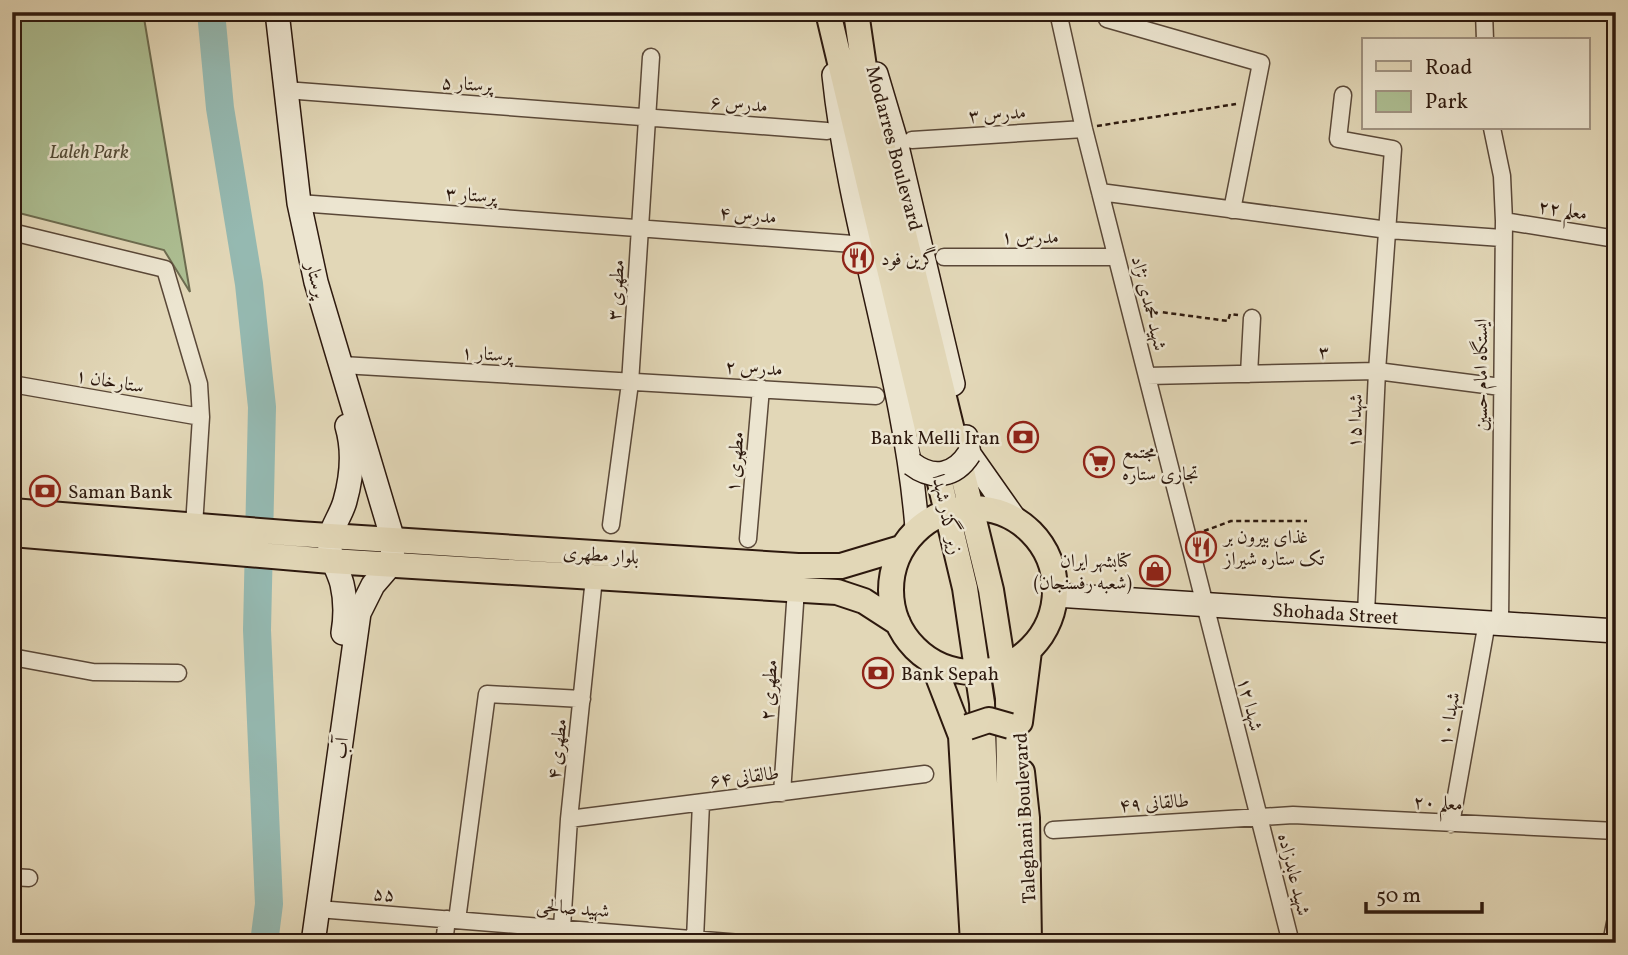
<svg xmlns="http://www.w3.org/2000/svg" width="1628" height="955" font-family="Vollkorn,Amiri,serif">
  <rect width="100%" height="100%" fill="#e2d7b7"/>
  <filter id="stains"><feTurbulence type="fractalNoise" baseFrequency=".00286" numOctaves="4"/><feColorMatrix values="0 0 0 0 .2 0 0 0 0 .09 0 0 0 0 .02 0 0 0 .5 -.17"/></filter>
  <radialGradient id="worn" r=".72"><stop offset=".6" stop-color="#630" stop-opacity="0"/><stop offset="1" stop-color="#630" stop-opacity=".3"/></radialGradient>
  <path fill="#adbf93" stroke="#6d6c50" stroke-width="2" d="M12,12H143L190,292L164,250L15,212Z"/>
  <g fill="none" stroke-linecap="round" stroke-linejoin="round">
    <path stroke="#95b9b1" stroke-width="28" d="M211,12L220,108L249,284L262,407L257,630L269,904L264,943"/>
    <g stroke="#5a4838" stroke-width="19">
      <path id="street" d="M1058,12L1084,129L1291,943
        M1110,12L1107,19L1261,63L1232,210
        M1484,12L1485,40
        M285,90L827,131
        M1343,95L1338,139L1393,149L1377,371L1366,614
        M1492,128L1502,176L1504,221L1500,623
        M912,140L1084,129
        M1100,192L1388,230L1502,238
        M299,203L853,244
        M1504,221L1616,239
        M12,232L165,269L199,384L201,417L194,526
        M944,257H1116
        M342,365L876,396
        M1249,374L1252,318
        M1147,376L1377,371L1501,387
        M12,384L201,417
        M611,525L630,383L651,57
        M748,539L761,388
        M12,657L93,672L178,673
        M782,793L796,589
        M569,819L925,774
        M1451,824L1487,622
        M1053,830L1293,815L1616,831
        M12,877L29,878
        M318,909L741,943
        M457,920L487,694L582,699
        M695,939L701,803
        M444,943L447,919
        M561,943L569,819L594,578
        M1611,943L1616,918"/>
    </g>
    <g stroke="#2d190e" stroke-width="26">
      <g id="secondary">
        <path d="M277,12L299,203L316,282L393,540L392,563L373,585L359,613L313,943"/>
        <path d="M876,74L895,138L953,384"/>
        <path d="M834,75C850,228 905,375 917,528"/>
        <path d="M966,437L969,454L1014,518"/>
        <path id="s1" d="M1056,595L1616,631"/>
        <path d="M343,633C346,615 346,601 342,584C338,568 327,555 330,537C333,525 342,513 345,501C352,476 354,450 347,426"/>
      </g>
    </g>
    <g stroke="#2d190e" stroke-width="28">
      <path id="primary" d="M828,12L965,588L982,703L991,943
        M856,12L865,74L991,590L1008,698L1011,943
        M891 590a82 82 0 1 1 164 0a82 82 0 1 1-164 0Z
        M12,511L298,534L798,566H841L901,548
        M12,534L331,561L837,592L864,601L898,623
        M932,661L961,736L973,943
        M1020,722L1029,651
        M1022,772L1027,818L1029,943"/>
    </g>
    <path stroke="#2d190e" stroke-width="2.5" stroke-dasharray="5 3.5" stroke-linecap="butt" d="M1097,126L1236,104
      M1146,310L1228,321L1230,314L1238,315
      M1204,531L1231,521H1307"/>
    <use href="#street" stroke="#ece5d0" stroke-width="16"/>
    <use href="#secondary" stroke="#ece5d0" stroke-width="23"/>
    <use href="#primary" stroke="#e2d7b7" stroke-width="24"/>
    <g stroke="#2d190e" stroke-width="26" stroke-linecap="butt">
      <path id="secondary-bridge" d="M912,464C933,480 955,476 969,454"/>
    </g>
    <g stroke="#2d190e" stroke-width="28" stroke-linecap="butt">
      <path id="primary-bridge" d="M968,727L989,720L1010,726"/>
    </g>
    <use href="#secondary-bridge" stroke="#ece5d0" stroke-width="23"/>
    <use href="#primary-bridge" stroke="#e2d7b7" stroke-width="24"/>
  </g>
  <defs>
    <g id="restaurant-ring" transform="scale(1.575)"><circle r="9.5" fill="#ece5d0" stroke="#8f2418" stroke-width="1.5"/><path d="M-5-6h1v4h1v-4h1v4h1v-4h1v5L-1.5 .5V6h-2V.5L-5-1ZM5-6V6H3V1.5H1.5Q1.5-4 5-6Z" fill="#8f2418"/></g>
    <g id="bank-ring" transform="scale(1.575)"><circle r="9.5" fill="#ece5d0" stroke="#8f2418" stroke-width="1.5"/><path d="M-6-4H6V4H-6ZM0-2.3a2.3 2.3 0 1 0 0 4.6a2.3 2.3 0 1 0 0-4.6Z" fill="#8f2418"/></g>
    <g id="supermarket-ring" transform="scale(1.575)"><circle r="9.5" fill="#ece5d0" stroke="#8f2418" stroke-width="1.5"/><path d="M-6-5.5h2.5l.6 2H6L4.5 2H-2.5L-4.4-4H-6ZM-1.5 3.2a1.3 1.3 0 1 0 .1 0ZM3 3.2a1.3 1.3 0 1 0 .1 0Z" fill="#8f2418"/></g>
    <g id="shop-ring" transform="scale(1.575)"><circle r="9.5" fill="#ece5d0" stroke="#8f2418" stroke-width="1.5"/><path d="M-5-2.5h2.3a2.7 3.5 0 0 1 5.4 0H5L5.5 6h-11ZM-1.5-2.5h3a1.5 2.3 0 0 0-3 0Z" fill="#8f2418"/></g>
  </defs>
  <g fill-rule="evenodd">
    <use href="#restaurant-ring" x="858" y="258"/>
    <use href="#bank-ring" x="1023" y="437"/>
    <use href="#supermarket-ring" x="1099" y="462"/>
    <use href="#bank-ring" x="45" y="491"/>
    <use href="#restaurant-ring" x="1201" y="547"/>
    <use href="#shop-ring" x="1155" y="571"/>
    <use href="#bank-ring" x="878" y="673"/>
  </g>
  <g text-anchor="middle" stroke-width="5" stroke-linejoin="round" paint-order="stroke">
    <g font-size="19" fill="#2d190e" stroke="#ece5d0">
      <text transform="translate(467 83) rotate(4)" y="7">پرستار ۵</text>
      <text transform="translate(739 103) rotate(4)" y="7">مدرس ۶</text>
      <text transform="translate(997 113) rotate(-4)" y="7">مدرس ۳</text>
      <text transform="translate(895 148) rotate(75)" y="7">Modarres Boulevard</text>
      <text transform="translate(471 194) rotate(4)" y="7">پرستار ۳</text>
      <text transform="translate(1563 209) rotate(9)" y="7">معلم ۲۲</text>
      <text transform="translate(748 214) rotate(5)" y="7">مدرس ۴</text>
      <text x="1030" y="243">مدرس ۱</text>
      <text transform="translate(317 280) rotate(76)" y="7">پرستار</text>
      <text transform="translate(615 290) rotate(-86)" y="7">مطهری ۳</text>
      <text transform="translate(1150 303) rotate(76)" y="7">شهید محمدی نژاد</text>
      <text transform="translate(1324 351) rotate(-1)" y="7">۳</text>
      <text transform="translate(487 353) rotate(4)" y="7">پرستار ۱</text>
      <text transform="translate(754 367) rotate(3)" y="7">مدرس ۲</text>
      <text transform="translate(1480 375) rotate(-90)" y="7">ایستگاه امام حسین</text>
      <text transform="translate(110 380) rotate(10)" y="7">ستارخان ۱</text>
      <text transform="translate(1354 421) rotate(-88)" y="7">شهدا ۱۵</text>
      <text transform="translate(734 462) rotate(-85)" y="7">مطهری ۱</text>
      <text transform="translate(948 514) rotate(77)" y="7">زیر گذر شهدا</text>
      <text transform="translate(601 554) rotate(4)" y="7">بلوار مطهری</text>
      <text dy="7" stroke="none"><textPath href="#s1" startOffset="280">Shohada Street</textPath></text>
      <text transform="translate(768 690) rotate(-86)" y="7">مطهری ۲</text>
      <text transform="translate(1251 704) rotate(76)" y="7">۱۲ شهدا</text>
      <text transform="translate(1448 719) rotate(-80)" y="7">شهدا ۱۰</text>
      <text transform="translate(340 748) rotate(-82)" y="7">آب</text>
      <text transform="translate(556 749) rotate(-83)" y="7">مطهری ۴</text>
      <text transform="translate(744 776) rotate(-7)" y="7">طالقانی ۶۴</text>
      <text transform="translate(1154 802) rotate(-4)" y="7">طالقانی ۴۹</text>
      <text transform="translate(1438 802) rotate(3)" y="7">معلم ۲۰</text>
      <text transform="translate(1024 818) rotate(-93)" y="7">Taleghani Boulevard</text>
      <text transform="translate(1295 874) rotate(76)" y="7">شهید عابدزاده</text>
      <text transform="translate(384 893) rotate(4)" y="7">۵۵</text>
      <text transform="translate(573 907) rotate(5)" y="7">شهید صالحی</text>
    </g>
    <g font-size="19" font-style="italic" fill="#534b36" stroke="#ece5d0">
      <text x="89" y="158">Laleh Park</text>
    </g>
    <g font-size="19" fill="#2d190e" stroke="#ece5d0" text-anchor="start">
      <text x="881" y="265">گرین فود</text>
      <text x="1000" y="444" text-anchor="end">Bank Melli Iran</text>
      <text x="1122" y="458">مجتمع<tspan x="1122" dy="22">تجاری ستاره</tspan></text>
      <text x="68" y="498">Saman Bank</text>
      <text x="1224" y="543">غذای بیرون بر<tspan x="1224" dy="22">تک ستاره شیراز</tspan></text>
      <text x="1132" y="567" text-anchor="end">کتابشهر ایران<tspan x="1132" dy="22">(شعبه رفسنجان)</tspan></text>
      <text x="901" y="680">Bank Sepah</text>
    </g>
  </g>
  <rect width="1628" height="955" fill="none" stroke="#e2d7b7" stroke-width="42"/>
  <rect x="14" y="14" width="1600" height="927" fill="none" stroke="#2d190e" stroke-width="3.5"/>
  <rect x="21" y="21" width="1586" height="913" fill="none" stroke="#2d190e" stroke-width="2"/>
  <rect x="1362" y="38" width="228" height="91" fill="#ece5d0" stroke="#a09382" stroke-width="2"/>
  <rect x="1376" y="61" width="35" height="10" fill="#e2d7b7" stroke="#a09382" stroke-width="2"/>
  <text x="1425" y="74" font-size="21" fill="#2d190e">Road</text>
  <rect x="1376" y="91" width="35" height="21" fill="#adbf93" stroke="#a09382" stroke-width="2"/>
  <text x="1425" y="108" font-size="21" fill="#2d190e">Park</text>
  <path d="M1366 902v10h116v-10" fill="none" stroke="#2d190e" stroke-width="3.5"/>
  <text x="1376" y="902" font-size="21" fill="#2d190e" stroke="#ece5d0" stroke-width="5" paint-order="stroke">50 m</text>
  <rect width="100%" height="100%" filter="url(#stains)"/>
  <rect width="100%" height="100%" fill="url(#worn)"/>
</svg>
